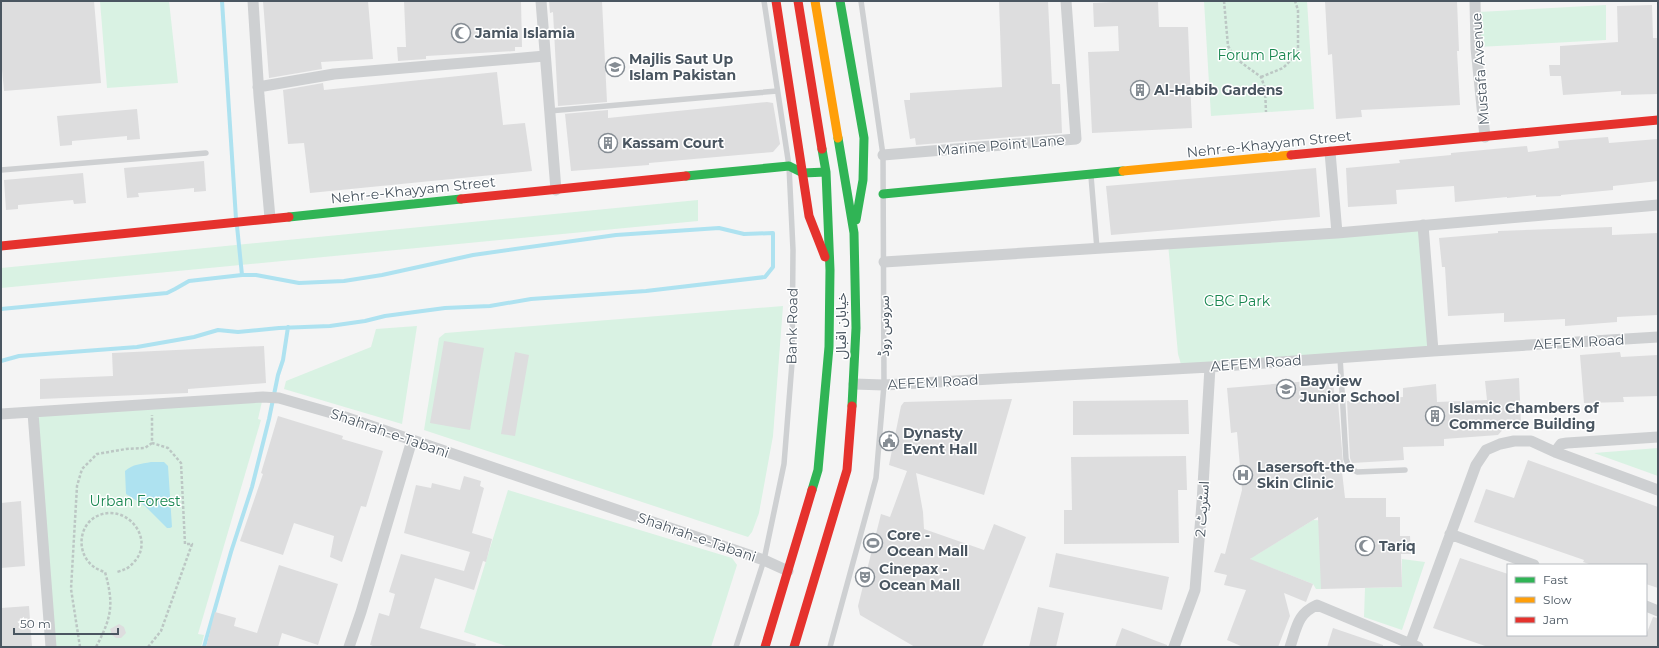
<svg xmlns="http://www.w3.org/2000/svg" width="1659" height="648" font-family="Montserrat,'Noto Sans Arabic',sans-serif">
  <rect width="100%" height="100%" fill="#f4f4f4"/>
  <path fill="#d9f2e3" d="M100,1H169L178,83L107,88Z
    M1204,1H1307L1314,109L1211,116Z
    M1606,5V40L1478,47V12Z
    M698,200V221L1,288V268Z
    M1423,225L1433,351L1182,368L1178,354L1168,243Z
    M783,306L773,436L759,513L752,532L748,537L424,430L439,338L445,333Z
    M417,326L402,424L284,389L286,381L371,347L376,329Z
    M263,397L258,419L261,420L198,634L204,635L201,647H51L33,413Z
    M1658,448V476L1594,453Z
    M508,490L732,558L737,565L711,647H509L464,632Z
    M1313,520L1334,521L1321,572V589H1316L1313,584L1267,566L1245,581L1253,552L1256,555Z
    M1402,559L1425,562L1402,630L1364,617L1365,588L1402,587Z"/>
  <path fill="#aee2f0" d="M151,462H164L168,466L172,527L170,528H167L145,506L126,494L125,471C133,464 141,464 151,462Z"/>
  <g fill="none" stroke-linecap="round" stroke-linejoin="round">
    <path stroke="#aee2f0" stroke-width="4" d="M222,1L236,219
      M237,226L242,275
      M1,309L167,293L175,289L189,281L242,275H256L299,283L344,281L382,275L473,255L616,235L719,228L744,234L773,233V267L765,277L646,291L531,299L490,306L445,308L385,316L365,321L330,326L279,328L238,332L218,330L194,337L137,347L19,356L1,361
      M204,647L231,552L252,487L269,419L278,375L283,360L288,327"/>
  </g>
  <path fill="#ddddde" d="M1,1H94L101,83L4,91L1,58Z
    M263,1H368L373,59L321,62L322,69L269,78Z
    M404,1H521L522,47H515V51L426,56V59L398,61L397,47H406Z
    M549,1H602L607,102L558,106L553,12L550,13Z
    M999,1H1048L1052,84H1060L1062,133L916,145L915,138L910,139L904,100H910V93L1002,87Z
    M1113,1H1158L1159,27H1188L1192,128L1092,133L1088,52L1119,51L1118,26L1094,27L1093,3L1113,2Z
    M1325,1H1457L1459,51H1457L1460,105L1361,110L1362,117L1336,119L1332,54L1328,55Z
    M1652,5L1653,38H1658V94L1621,95V91L1563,95L1561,76H1550L1549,65H1560V46L1618,42L1617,6Z
    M497,72L503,125L525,123L532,171L310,193L304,143L288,144L283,90L323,83L324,90Z
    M767,102L773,103L780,144L773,152L649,163V165L571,171L565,114H563L608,110V118Z
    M137,109L140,139L127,140V136L72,141V145L60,146L57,116Z
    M1608,137L1609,143L1658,139V181L1613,186V190L1561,195V196L1536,197V195L1507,198V197L1455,202L1454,186L1396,190L1397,204L1348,207L1346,168L1400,163L1399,160L1451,155V153L1527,146L1528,152L1559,148L1558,141Z
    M204,161L206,191L194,192V188L174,190L138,193L139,197L127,198L124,168Z
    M1316,168L1320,217L1111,235L1106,186Z
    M83,173L86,203L74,204L73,200L18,205V209L6,210L4,180Z
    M1612,227V235L1658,233V315L1617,317V322L1565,326V319L1504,322V313L1448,316L1445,267H1442L1439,238L1498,233V231Z
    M444,341L484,348L470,430L430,423Z
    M264,346L266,383L188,389V393L40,399V379L113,376L112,353Z
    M515,352L529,355L515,436L501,434Z
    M1620,352L1621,357L1658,355V396L1623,397L1624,402L1584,403L1580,355Z
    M1519,378L1521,423L1508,424L1498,435L1444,439V446L1403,447L1404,460L1352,463L1350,458L1347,401L1403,397V388L1436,384L1437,402L1487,400L1485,381Z
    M1333,379L1335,402L1338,401L1343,463H1341L1345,498H1386V517H1400V536H1410L1411,554H1401L1402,587L1321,589L1318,517L1250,559L1313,584L1306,602L1284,593L1290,616L1278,647H1243L1227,640L1246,590L1224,585L1227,575L1214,572L1221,553L1225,554L1242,490L1237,432L1231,433L1227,388Z
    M1012,399L984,495L916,473L923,512L924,529L984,550L994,524L1026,537L982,647H915L860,615L858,606L881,514L890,517L907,471L889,465L901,406L904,402Z
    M1188,400L1189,434L1073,435V401Z
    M278,416L343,436L342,439L383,451L366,507L361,506L342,562L330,557L334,536L294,523L283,555L240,541L263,474L261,473Z
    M1186,456L1187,490H1178L1179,543L1064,544V510H1072L1071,457Z
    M1528,460L1658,507V588L1646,584V565H1592L1583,562L1584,560L1474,522L1486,489L1514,498Z
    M464,476L481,481L480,486L484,488L472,533L492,539L486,562L483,561L474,590L435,578L420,628L476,644L475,647H376L370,645L379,613L389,616L395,594L389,592L401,554L464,571L470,552L404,533L416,485L431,488L432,483L460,490Z
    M21,501L25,566L1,568V503Z
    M1056,553L1169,577L1162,610L1049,587Z
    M1460,558L1508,574V635H1646L1653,617L1658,618V647H1488L1433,628Z
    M279,565L338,584L318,645L282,633L278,647H206L215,612L236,618L234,626L257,633Z
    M29,606L32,647H1V608Z
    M1038,607L1064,613L1056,647H1029Z
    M119,624L124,627L126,633L121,638H116L112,635L110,629Z
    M1122,628L1167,645V647H1115Z
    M1333,628L1383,645V647H1327Z"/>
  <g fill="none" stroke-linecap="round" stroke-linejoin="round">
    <path stroke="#bcc7c4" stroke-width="2.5" stroke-dasharray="3 2" stroke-linecap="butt" d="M1224,1L1228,46L1235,58L1261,77L1265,88L1266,112
      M1261,77L1283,68L1298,53V10L1295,1
      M80,647L71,589L77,486L82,469L97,454L126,449L145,448L152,443V415
      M96,647C112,617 114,604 105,572C71,563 75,514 110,513C135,513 153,544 133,563C129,568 124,570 117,572
      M148,647L161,631L192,544H185L181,463L168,448L152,443"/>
    <path stroke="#ced0d2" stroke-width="5.5" d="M549,111L777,91
      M1,170L206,153
      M1091,176L1097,249
      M1340,357L1346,459L1349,467L1357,472L1405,470
      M736,647L764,560L784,464L792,363L793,250L789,166L764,1
      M830,647L876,478L884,385L883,155L861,1"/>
    <path stroke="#ced0d2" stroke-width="11" d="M253,1L259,96L270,218
      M541,1L556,190
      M1475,1L1476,48L1485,137
      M258,87L334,74L545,56
      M1330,152L1337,233
      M883,155L1076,139L1066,1
      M1423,225L1433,351
      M884,262L1337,233L1658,205
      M854,384L884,385L1210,367L1433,351L1658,337
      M33,413L51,647
      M1,414L263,397L279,398L342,416L764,560L788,571
      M1555,452L1561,444L1567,443L1658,437
      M1450,534L1534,565
      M1646,606L1658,611
      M349,647L361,612L412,440
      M1174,647L1195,590L1202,503L1210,367
      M1290,647C1297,627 1297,614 1317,605L1418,647
      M1409,647L1476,465L1486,450L1500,444L1514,441H1531L1555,452L1658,490"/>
    <path stroke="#30b455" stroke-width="9" d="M840,1L864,138L863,180L856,220
      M838,138L854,233L856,328L852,406
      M686,176L789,166L803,173L826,172
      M883,194L1123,171
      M289,217L461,199
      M812,490L818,470L829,347L830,270L826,172L822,149"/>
    <path stroke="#ff9f0a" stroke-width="9" d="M815,1L838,138
      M1123,171L1291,155"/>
    <path stroke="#e5322d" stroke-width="9" d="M776,1L809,216L825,257
      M798,1L822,149
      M1291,155L1658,120
      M461,199L686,176
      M1,246L289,217
      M765,647L812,490
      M794,647L847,470L852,406"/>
  </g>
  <defs>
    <g id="mosque-ring" transform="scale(1)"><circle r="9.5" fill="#fff" stroke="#868d94" stroke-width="1.5"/><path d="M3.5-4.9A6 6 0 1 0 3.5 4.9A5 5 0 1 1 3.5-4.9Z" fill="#868d94"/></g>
    <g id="school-ring" transform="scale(1)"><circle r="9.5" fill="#fff" stroke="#868d94" stroke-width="1.5"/><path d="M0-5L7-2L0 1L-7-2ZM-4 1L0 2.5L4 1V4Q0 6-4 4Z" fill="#868d94"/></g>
    <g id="building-ring" transform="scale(1)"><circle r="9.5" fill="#fff" stroke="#868d94" stroke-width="1.5"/><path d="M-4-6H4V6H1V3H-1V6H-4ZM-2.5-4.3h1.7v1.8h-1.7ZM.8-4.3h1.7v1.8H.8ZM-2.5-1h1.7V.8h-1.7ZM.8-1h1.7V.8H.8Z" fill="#868d94"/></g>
    <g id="civic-ring" transform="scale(1)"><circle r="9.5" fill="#fff" stroke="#868d94" stroke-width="1.5"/><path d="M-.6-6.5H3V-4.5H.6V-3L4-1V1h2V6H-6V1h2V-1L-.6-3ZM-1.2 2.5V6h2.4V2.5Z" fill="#868d94"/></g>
    <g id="hospital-ring" transform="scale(1)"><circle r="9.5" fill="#fff" stroke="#868d94" stroke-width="1.5"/><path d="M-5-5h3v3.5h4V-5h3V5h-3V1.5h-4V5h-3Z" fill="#868d94"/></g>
    <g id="stadium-ring" transform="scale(1)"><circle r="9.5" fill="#fff" stroke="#868d94" stroke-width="1.5"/><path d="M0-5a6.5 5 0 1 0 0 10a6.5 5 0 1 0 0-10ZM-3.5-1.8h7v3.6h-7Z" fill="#868d94"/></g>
    <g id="theatre-ring" transform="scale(1)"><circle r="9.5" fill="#fff" stroke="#868d94" stroke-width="1.5"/><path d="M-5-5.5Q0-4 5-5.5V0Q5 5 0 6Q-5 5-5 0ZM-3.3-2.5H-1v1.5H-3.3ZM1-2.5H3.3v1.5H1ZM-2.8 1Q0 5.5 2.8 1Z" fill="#868d94"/></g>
  </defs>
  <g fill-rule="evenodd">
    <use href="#mosque-ring" x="461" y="33"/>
    <use href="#school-ring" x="615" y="67"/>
    <use href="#building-ring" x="1140" y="90"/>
    <use href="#building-ring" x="608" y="143"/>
    <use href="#school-ring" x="1286" y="389"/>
    <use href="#building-ring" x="1435" y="416"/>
    <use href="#civic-ring" x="889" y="441"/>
    <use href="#hospital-ring" x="1243" y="475"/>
    <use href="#stadium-ring" x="873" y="543"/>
    <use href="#mosque-ring" x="1365" y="546"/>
    <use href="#theatre-ring" x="865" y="577"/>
  </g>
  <g text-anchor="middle" stroke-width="3" stroke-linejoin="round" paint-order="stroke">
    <g font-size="14" font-weight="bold" fill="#4a5661" stroke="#fff" text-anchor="start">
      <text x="475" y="38">Jamia Islamia</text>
      <text x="629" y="64">Majlis Saut Up<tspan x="629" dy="16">Islam Pakistan</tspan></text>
      <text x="1154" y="95">Al-Habib Gardens</text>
      <text x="622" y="148">Kassam Court</text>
      <text x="1300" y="386">Bayview<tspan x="1300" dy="16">Junior School</tspan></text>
      <text x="1449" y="413">Islamic Chambers of<tspan x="1449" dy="16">Commerce Building</tspan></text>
      <text x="903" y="438">Dynasty<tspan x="903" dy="16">Event Hall</tspan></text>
      <text x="1257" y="472">Lasersoft-the<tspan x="1257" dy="16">Skin Clinic</tspan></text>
      <text x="887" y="540">Core -<tspan x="887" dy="16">Ocean Mall</tspan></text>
      <text x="1379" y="551">Tariq</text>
      <text x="879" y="574">Cinepax -<tspan x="879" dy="16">Ocean Mall</tspan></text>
    </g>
    <g font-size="14" fill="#17864f" stroke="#fff">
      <text x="1259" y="60">Forum Park</text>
      <text x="1237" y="306">CBC Park</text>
      <text x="135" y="506">Urban Forest</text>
    </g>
    <g font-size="14" fill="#4a5661" stroke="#fff">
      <text transform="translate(1480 69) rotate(-94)" y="5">Mustafa Avenue</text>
      <text transform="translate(1269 144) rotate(-6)" y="5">Nehr-e-Khayyam Street</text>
      <text transform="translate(1001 145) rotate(-5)" y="5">Marine Point Lane</text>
      <text transform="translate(413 190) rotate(-6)" y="5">Nehr-e-Khayyam Street</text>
      <text transform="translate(792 326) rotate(-89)" y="5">Bank Road</text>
      <text transform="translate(841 326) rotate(-90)" y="5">خیابان اقبال</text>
      <text transform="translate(884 326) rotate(-90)" y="5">سروس روڈ</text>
      <text transform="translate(1579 342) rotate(-3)" y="5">AEFEM Road</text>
      <text transform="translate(1256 363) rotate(-4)" y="5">AEFEM Road</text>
      <text transform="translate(933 382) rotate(-3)" y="5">AEFEM Road</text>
      <text transform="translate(390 433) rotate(19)" y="5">Shahrah-e-Tabani</text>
      <text transform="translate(1202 509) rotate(-86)" y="5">اسٹریٹ 2</text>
      <text transform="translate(697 537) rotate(19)" y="5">Shahrah-e-Tabani</text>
    </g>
  </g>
  <rect width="1659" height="648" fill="none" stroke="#4a5661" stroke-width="4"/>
  <rect x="1507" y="564" width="140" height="72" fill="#ffffff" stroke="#b7bbc0"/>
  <rect x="1515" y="577" width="20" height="6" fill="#30b455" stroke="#b7bbc0"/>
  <text x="1543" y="584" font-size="12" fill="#4a5661">Fast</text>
  <rect x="1515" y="597" width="20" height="6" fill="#ff9f0a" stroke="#b7bbc0"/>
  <text x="1543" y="604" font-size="12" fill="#4a5661">Slow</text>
  <rect x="1515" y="617" width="20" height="6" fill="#e5322d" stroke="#b7bbc0"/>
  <text x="1543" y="624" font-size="12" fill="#4a5661">Jam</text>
  <path d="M14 628v6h104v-6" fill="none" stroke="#4a5661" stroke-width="2"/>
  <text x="20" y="628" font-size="12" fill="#4a5661" stroke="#ffffff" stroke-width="3" paint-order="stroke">50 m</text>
</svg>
